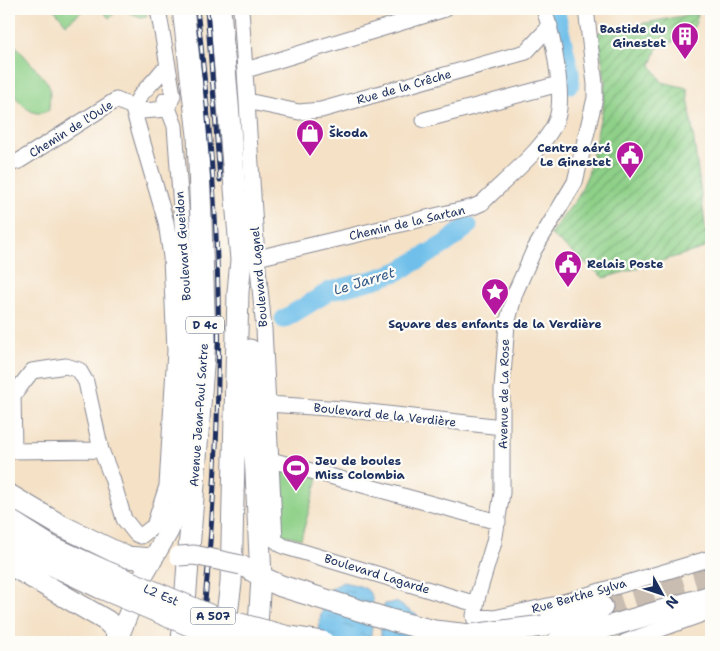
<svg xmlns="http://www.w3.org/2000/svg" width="720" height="651" font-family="'Shantell Sans',sans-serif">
  <defs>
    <pattern id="grass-tufts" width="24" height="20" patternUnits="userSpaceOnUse" patternTransform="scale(1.25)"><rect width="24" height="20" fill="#8ed088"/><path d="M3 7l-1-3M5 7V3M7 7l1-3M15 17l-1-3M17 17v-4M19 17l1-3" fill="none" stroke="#73a972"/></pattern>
    <pattern id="garden-furrows" width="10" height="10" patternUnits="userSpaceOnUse" patternTransform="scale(1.25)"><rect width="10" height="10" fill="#8ed088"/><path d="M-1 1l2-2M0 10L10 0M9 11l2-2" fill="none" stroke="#73a972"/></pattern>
    <pattern id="water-ripples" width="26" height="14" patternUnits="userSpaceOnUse" patternTransform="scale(1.25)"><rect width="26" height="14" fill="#6fbfea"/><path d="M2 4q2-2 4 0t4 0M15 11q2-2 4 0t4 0" fill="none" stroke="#5a9cc1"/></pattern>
  </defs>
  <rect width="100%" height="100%" fill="#fdfcf7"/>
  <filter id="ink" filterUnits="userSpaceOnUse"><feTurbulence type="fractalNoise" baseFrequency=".02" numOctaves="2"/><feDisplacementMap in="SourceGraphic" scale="10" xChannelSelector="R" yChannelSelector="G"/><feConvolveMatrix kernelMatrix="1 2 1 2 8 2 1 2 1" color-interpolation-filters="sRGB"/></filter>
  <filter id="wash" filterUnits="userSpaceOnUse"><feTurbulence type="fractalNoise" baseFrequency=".0096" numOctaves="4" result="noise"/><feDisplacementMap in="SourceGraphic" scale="20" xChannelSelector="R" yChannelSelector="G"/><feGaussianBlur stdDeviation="1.12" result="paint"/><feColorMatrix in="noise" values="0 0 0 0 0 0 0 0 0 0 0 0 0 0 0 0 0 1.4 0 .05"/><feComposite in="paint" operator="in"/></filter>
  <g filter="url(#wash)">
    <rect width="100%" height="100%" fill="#f4e1c6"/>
    <path fill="url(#grass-tufts)" stroke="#548073" d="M54,9H85L66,24Z
      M101,9H144L147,16L141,17L120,9L109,18Z"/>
    <path fill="url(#garden-furrows)" stroke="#548073" d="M698,13C695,38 678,39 657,48L651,65L662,82L687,88L708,247L604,278L550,234L578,197L588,174L603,107L605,81L598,32Z"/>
    <path fill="#8ed088" stroke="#548073" d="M9,38L48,83L50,89L49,110C32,121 20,101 9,90Z
      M280,469L318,478L301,539L287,535L286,538L280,536Z"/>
    <path fill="url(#water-ripples)" stroke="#4577a4" d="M343,582C350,584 360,585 366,589C379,598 371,629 370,642H316L321,614L332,588Z
      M396,602L418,616L430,642H381V612L385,604Z"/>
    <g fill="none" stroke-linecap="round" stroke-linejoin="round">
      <path stroke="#6fbfea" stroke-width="19" d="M555,9L570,73V84
        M284,319L330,291L376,279L399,271L445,244L468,226"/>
    </g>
  </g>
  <g filter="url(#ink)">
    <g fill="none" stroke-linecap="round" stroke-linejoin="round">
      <path stroke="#c9bdb1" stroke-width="21" stroke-dasharray="21 11" stroke-linecap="butt" d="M602,607L711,573"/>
      <g stroke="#888892" stroke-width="17">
        <path id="minor" d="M241,9L257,258L264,329L275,540L283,546L476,604
          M246,70L445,9
          M165,100L175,126L187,290
          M247,101L299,112L321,110L526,52L550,26
          M424,120L559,84
          M9,164L19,161L116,100L142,111L168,109L173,95L158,9
          M257,258L473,207L482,203C502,182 549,145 557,118C565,94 552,33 544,9
          M13,394L14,451
          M9,396L15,393L32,371L66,366L79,370L86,382L101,450L112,478L124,519L136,534L141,536L154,526L167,486L175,351L171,257L166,222L133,109C140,91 151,86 161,72
          M268,404L342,409L502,427
          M9,451L101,450
          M271,460L498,522
          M474,616L494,618L557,604L711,558
          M475,642L478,632L474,616L478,595L494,542L502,493V388L507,324L515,293L534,250L575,182L595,98V84L586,9
          M625,642L711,611"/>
      </g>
      <g stroke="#888892" stroke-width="21">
        <path id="major" d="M241,565L261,577L257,642
          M117,642L144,574L169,531L179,503L185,452L189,328"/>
      </g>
      <g stroke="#888892" stroke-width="23">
        <path id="highway" d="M220,9L241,260L238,292L231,583L224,637
          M189,279V328
          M250,350L261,577L281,586L394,621
          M9,495L60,525L126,557L152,559
          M9,520L50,546L107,572
          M9,540L42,560L101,588
          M9,564L107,621L116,630L117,642
          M526,630L602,607
          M182,642L205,340L198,135L183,9
          M557,642L711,596"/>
      </g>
      <use href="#minor" stroke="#fff" stroke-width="15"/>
      <use href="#major" stroke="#fff" stroke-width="19"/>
      <use href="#highway" stroke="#fff" stroke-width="21"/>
      <g stroke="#1b2f5e" stroke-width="5">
        <path id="rail" d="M197,9C211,131 221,255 218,378C217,467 210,554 201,642
          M207,9L220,180"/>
      </g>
      <use href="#rail" stroke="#fdfcf7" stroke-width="3" stroke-dasharray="9" stroke-linecap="butt"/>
      <g stroke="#888892" stroke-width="21" stroke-linecap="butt">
        <path id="major-bridge" d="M179,556L194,555L241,565"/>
      </g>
      <g stroke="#888892" stroke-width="23" stroke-linecap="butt">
        <path id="highway-bridge" d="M107,572L214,617L285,636L323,642
          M101,588L208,633L242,642
          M394,621L434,631L470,635L543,626"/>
      </g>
      <use href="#major-bridge" stroke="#fff" stroke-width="19"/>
      <use href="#highway-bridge" stroke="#fff" stroke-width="21"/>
    </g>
  </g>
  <defs>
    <g id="building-pin" transform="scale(1.4375)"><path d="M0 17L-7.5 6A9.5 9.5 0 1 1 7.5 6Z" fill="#b5179e" stroke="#fdfcf7"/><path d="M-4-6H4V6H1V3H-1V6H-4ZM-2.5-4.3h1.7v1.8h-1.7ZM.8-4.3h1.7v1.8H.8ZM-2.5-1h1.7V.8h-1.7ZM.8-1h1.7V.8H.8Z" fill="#fff"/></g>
    <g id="shop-pin" transform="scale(1.4375)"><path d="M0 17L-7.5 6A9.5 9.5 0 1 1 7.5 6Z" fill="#b5179e" stroke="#fdfcf7"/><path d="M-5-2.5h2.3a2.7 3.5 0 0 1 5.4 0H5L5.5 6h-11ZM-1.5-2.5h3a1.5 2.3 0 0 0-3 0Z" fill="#fff"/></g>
    <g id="civic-pin" transform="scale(1.4375)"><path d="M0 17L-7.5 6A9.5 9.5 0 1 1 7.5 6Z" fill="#b5179e" stroke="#fdfcf7"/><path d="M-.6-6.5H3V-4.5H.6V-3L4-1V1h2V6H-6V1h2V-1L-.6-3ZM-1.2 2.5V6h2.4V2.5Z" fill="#fff"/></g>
    <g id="sight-pin" transform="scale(1.4375)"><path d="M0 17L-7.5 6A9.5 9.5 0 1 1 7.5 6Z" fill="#b5179e" stroke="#fdfcf7"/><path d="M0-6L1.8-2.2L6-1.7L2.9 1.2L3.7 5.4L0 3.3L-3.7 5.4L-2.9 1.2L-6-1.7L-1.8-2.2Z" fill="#fff"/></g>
    <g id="stadium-pin" transform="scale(1.4375)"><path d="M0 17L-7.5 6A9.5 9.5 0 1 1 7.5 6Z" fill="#b5179e" stroke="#fdfcf7"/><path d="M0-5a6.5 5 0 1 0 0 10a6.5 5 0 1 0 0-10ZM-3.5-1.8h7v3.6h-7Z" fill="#fff"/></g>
  </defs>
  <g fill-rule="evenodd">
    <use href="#building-pin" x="685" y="36"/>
    <use href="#shop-pin" x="310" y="133"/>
    <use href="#civic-pin" x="630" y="155"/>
    <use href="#civic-pin" x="568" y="264"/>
    <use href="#sight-pin" x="495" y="292"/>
    <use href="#stadium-pin" x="296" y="468"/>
  </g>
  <g text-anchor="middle" stroke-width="4.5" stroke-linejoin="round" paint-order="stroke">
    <g fill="#fdfcf7" stroke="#5f6c8c" stroke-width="1">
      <rect x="186" y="316.5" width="38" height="17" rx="4"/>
      <rect x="190.5" y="607.5" width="45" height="17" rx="4"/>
    </g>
    <g font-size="11" font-weight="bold" fill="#1b2f5e">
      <text x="205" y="329">D 4c</text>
      <text x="213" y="620">A 507</text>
    </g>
    <g font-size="12" font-weight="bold" fill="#1b2f5e" stroke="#fdfcf7" text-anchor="start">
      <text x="666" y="33" text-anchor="end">Bastide du<tspan x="666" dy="14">Ginestet</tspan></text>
      <text x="329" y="137">Škoda</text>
      <text x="611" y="152" text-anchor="end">Centre aéré<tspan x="611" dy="14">Le Ginestet</tspan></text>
      <text x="587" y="268">Relais Poste</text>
      <text x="495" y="328" text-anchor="middle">Square des enfants de la Verdière</text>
      <text x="315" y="465">Jeu de boules<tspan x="315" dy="14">Miss Colombia</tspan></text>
    </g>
    <g font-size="12" fill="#1b2f5e" stroke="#fdfcf7">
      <text transform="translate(404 87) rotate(-16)" y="4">Rue de la Crêche</text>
      <text transform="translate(71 129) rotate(-32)" y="4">Chemin de l'Oule</text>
      <text transform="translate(407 223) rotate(-13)" y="4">Chemin de la Sartan</text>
      <text transform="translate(183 246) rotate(-94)" y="4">Boulevard Gueidon</text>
      <text transform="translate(259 277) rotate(-95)" y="4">Boulevard Lagnel</text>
      <text transform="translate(504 394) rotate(-89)" y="4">Avenue de La Rose</text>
      <text transform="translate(199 415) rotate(-86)" y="4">Avenue Jean-Paul Sartre</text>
      <text transform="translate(385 415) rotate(6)" y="4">Boulevard de la Verdière</text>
      <text transform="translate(377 574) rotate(17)" y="4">Boulevard Lagarde</text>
      <text transform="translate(161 595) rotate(23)" y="4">L2 Est</text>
      <text transform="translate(579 596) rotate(-16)" y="4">Rue Berthe Sylva</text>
    </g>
    <g font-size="14" font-style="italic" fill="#345a88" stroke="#fdfcf7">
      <text transform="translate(364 281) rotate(-17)" y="5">Le Jarret</text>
    </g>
  </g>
  <rect width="720" height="651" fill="none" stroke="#fdfcf7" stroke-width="30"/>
  <g transform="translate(662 594) rotate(130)" stroke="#fdfcf7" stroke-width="4" paint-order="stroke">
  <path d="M0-4L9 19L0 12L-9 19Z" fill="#1b2f5e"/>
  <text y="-8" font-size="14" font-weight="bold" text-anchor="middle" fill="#1b2f5e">N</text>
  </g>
</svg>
